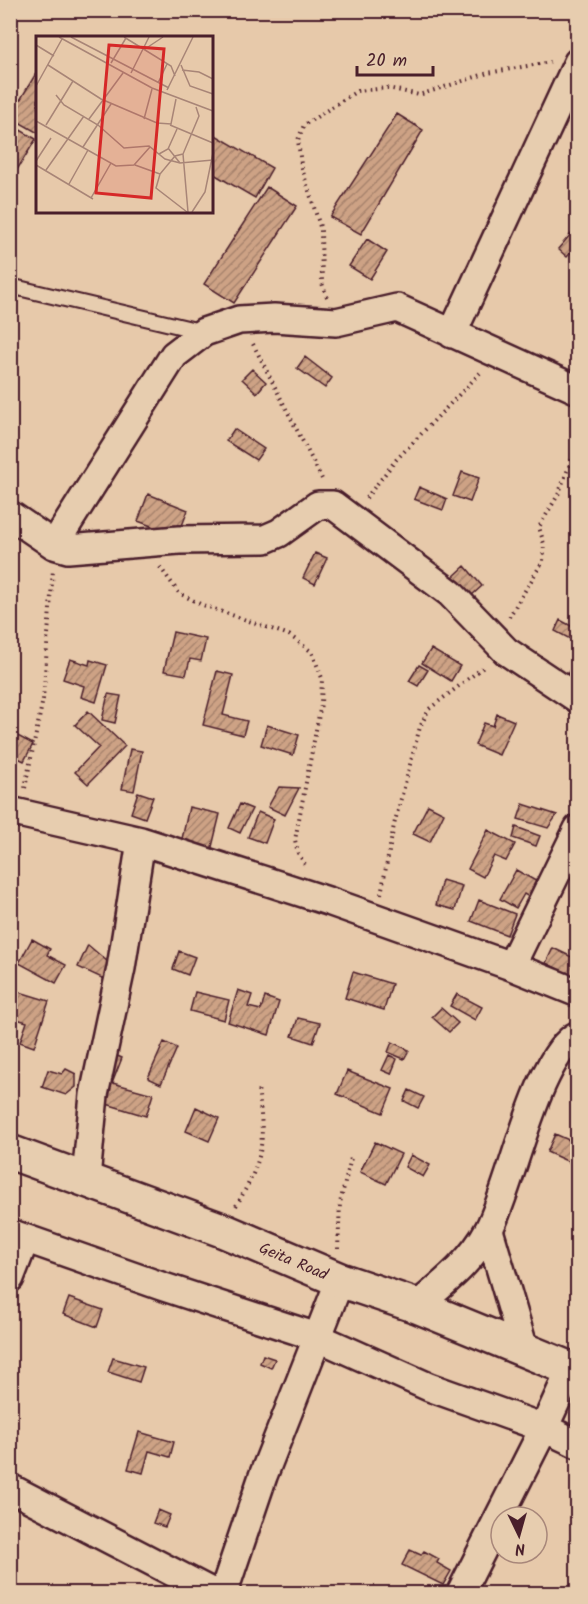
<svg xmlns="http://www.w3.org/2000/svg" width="588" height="1604" font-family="Kalam,sans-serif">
  <defs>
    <pattern id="building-hatch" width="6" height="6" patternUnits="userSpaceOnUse" patternTransform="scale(1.5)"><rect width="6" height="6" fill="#cda285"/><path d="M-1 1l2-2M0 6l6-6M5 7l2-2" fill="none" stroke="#a8836d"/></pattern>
  </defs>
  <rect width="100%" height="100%" fill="#e7c9aa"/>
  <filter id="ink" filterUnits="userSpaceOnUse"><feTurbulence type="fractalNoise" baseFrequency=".0167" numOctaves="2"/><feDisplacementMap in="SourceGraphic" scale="12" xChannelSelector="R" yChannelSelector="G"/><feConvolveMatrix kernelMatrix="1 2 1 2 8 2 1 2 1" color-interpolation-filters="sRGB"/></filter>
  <g filter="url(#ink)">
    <path fill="url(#building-hatch)" stroke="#4a1f2b" stroke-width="1.5" d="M38,70V133L10,117Z
      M397,114L423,130L361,234L330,217Z
      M10,124L36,139L10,181Z
      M212,133L272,168L255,198L212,173Z
      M267,187L297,206L234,303L204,284Z
      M571,234L578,240V245L567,257L558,249Z
      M367,239L387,252L370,279L349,266Z
      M305,357L332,378L325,388L297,368Z
      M252,369L266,382L257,393L242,379Z
      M234,429L264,449L256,460L226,441Z
      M462,472L479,478L470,502L453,496Z
      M419,487L447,499L443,510L414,499Z
      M148,494L188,510L178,536L138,521Z
      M315,553L327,558L315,584L303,578Z
      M465,566L482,586L471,596L453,577Z
      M560,620L577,629L572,640L555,631Z
      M173,632L206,639L201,661L190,659L186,675L164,671Z
      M431,649L460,666L451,681L422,663Z
      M70,659L89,665L90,660L107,665L96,702L81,697L84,686L63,679Z
      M575,659L578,660V679L567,675Z
      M419,665L428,670L418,686L409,681Z
      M217,671L233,675L223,715L247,721L243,735L203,725Z
      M108,694L121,696L115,723L102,720Z
      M88,711L125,746L88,784L75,772L99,747L75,725Z
      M497,714L514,721L499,755L475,745L484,723L493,726Z
      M267,725L299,735L293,755L261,745Z
      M10,732L33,744L24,761L10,754Z
      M130,749L142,751L134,791L122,789Z
      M279,787L299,788L285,815L268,807Z
      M138,792L153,797L145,818L131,813Z
      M240,804L252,809L240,833L229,828Z
      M523,804L557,815L548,828L518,819Z
      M428,805L444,813L430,842L413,834Z
      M189,807L220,814L210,855L180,848Z
      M258,812L274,819L265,843L248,837Z
      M516,827L540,836L536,846L513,838Z
      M488,830L515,844L506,861L494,856L483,877L468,869Z
      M516,870L543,885L534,900L524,894L516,908L500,899Z
      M442,880L462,886L455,910L436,905Z
      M479,900L515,914L507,935L471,921Z
      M32,939L50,949L47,955L66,965L56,983L19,963Z
      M88,945L108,962L104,979L78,967Z
      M553,948L578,960L574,977L546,963Z
      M179,951L195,957L188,975L173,969Z
      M353,972L392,984L384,1010L345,998Z
      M10,989L49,1001L34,1047L20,1042L27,1022L13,1018L10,1027Z
      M238,990L252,995L248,1007L261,1010L265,997L279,1002L269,1035L228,1022Z
      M195,992L229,1000L224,1020L190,1011Z
      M457,994L482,1007L475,1020L450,1006Z
      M441,1008L458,1023L449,1032L432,1017Z
      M298,1018L320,1023L313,1043L292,1036Z
      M164,1042L177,1048L161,1084L148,1078Z
      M392,1042L409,1050L404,1059L388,1052Z
      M108,1052L122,1058L113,1081L99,1076Z
      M389,1055L397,1059L391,1074L382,1070Z
      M66,1069L76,1074V1087L66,1095L42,1087L48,1070L62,1074Z
      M347,1071L393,1089L383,1113L337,1094Z
      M109,1082L153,1094L146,1116L103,1103Z
      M409,1090L424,1097L418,1108L404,1101Z
      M196,1107L219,1118L209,1141L186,1131Z
      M555,1134L578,1144V1166L547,1152Z
      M375,1142L401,1154L386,1184L360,1172Z
      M411,1155L430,1165L423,1177L405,1167Z
      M69,1298L103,1310L97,1327L63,1314Z
      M263,1355L275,1359L271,1368L260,1363Z
      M113,1358L144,1367L139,1382L108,1372Z
      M139,1432L174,1442L170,1457L149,1451L143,1473L128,1469Z
      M158,1510L170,1515L165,1527L153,1523Z
      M410,1550L421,1555L424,1551L439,1559L437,1563L451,1571L443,1585L402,1565Z"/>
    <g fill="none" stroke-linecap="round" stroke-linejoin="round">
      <g stroke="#4a1f2b" stroke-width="18">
        <path id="service" d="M10,286L204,332"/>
      </g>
      <g stroke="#4a1f2b" stroke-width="32">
        <path id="minor" d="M452,334L578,62
          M10,515L54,545L68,549L179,540L265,539L279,533L318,505H333L450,593L506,651L578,699
          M54,545L174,355L204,332L239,320L274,318L336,322L397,308L578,390
          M10,811L141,841L331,902L511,966L578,993
          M511,966L578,829
          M86,1178L94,1095L121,968L141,841
          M489,1230L524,1349
          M10,1233L161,1286L317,1337L429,1387L544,1428L578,1444
          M10,1278L25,1239
          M417,1306C444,1283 472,1261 489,1229C512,1185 537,1055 578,1035
          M10,1488L215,1594
          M223,1594L263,1476L340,1280
          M460,1594L544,1428L571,1369"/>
      </g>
      <g stroke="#4a1f2b" stroke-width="38">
        <g id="trunk">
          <path id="s1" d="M10,1152L222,1230L340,1280L417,1306L578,1372"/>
        </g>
      </g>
      <path stroke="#4a1f2b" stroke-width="4" stroke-dasharray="1.5 4.5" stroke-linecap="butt" d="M327,297L322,283L321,230L301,165L298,140L304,125L357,91L388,88L419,95L488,73L550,62
        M253,344L322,479
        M366,498L396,460L480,373
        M160,567L179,593L200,604L289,635L312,652L322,678L321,704L295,840L298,853L306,866
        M509,617L543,561L544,544L539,527L558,495L578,443
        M25,788L43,699L53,570
        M381,894L394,825L420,727L429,709L485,666
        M236,1206C265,1157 265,1143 258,1088
        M338,1249L340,1203L351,1158"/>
      <use href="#service" stroke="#e7cdaf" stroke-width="14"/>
      <use href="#minor" stroke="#e7cdaf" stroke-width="27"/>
      <use href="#trunk" stroke="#e7cdaf" stroke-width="33"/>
    </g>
  </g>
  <g text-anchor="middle" stroke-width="4.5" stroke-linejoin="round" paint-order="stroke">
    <g font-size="16" fill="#4a1f2b" stroke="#e7cdaf">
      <text dy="6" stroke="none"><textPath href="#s1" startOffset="304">Geita Road</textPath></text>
    </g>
  </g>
  <g transform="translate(36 36)">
    <rect width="177" height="177" fill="#e7c9aa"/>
    <path fill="none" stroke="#a88577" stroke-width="1.5" d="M23,1L116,52L177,75M35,1L133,52M88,1L135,30L139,40M0,9L18,20M109,13L127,1M75,27L90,2M12,29L65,63L121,87L135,88L140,63M145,29L154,50L177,58M146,34L163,36L177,43M95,37L113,1M122,47L131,28M0,50L26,3M131,54L157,1M20,59L28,69L62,89L88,112L113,110L129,123L144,127L177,124M53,83L87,37M108,83L116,53M0,85L80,130L98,129L114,111M10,89L37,45M134,89L177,107M47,111L75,68M132,112L144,127M123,118L132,113L141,93M147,118L139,120L124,138L120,152L151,176M0,125L15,102M0,129L57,163M99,129L124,138M10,134L48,80M33,148L52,114M55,162L75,127M152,176L147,118L163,80L160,71M156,176L169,156L177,117"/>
    <path fill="#d62828" fill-opacity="0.15" stroke="#d62828" stroke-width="3" d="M73,9L128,13L115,162L60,157Z"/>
    <rect width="177" height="177" fill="none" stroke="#4a1f2b" stroke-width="3"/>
  </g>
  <rect width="588" height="1604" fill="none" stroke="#e7cdaf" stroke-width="36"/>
  <rect x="18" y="18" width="552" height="1568" fill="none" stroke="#4a1f2b" stroke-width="2" filter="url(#ink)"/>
  <g transform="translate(519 1535) rotate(175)"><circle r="28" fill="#e7cdaf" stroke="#a8877a" stroke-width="1.5"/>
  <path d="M0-4.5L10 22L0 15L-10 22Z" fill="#4a1f2b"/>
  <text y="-9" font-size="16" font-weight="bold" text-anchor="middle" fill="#4a1f2b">N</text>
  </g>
  <path d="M357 66v9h76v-9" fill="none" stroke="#4a1f2b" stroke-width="3"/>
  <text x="366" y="66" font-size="18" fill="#4a1f2b" stroke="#e7cdaf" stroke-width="4.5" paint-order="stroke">20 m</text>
</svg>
